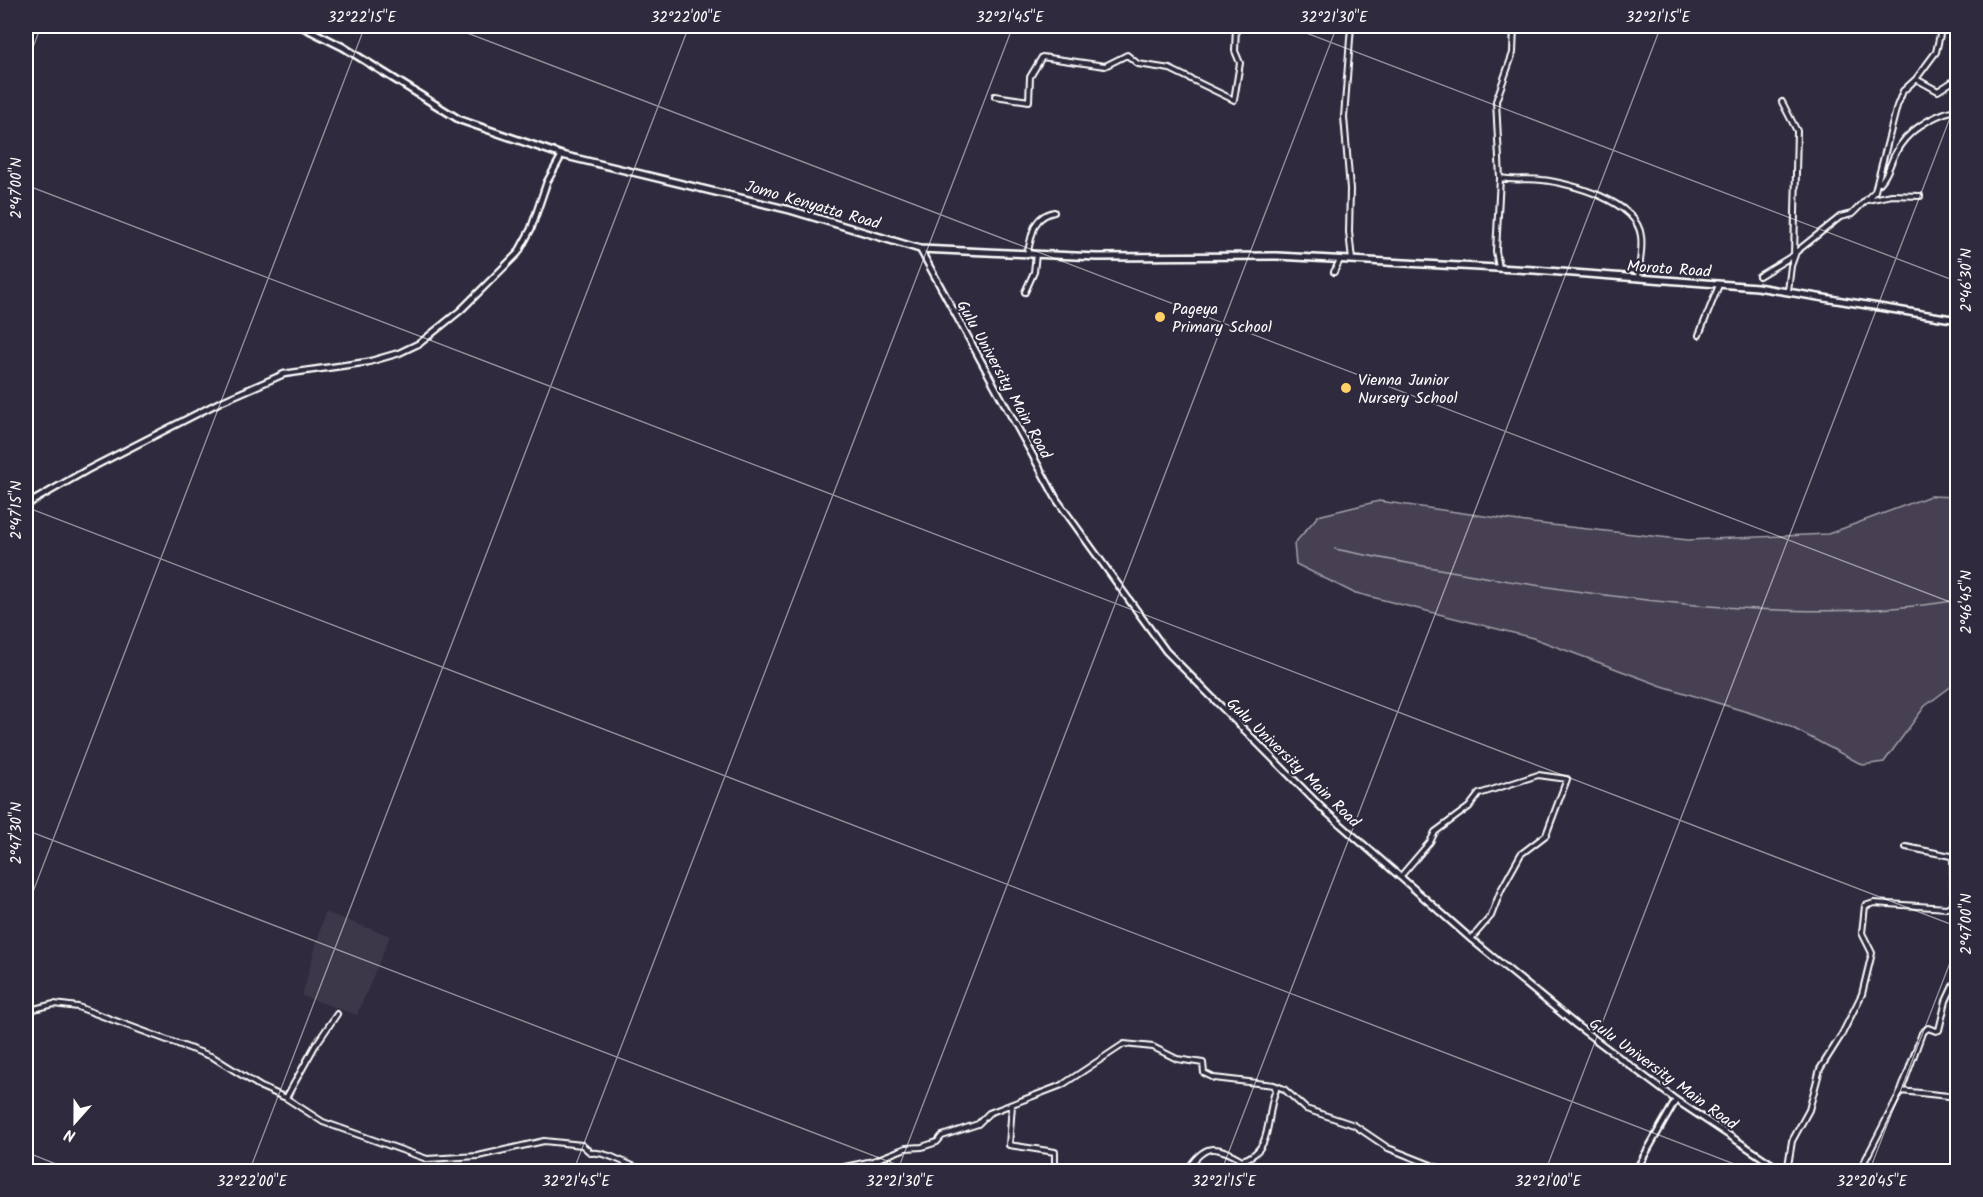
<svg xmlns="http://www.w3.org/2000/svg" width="1983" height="1197" font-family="Kalam,sans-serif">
  <rect width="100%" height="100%" fill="#2f2a3d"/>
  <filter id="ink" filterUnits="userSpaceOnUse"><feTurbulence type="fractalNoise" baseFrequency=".0167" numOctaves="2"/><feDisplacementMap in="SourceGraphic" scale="12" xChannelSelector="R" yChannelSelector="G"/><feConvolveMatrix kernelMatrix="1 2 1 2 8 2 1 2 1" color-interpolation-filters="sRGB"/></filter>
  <g filter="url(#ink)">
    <path fill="#3c3749" d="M325,912L390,936L357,1015L302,996Z"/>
    <path fill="#464152" stroke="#a2a0a8" stroke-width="1.5" d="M1930,496L1957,497V682L1925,706L1884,762L1863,765L1783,723L1662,686L1533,638L1352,592L1296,564L1294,544L1318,516L1379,501L1533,523L1688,540L1828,534Z"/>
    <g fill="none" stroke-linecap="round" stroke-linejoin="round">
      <path stroke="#a7a6ad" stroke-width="1.5" d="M1335,549C1455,573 1573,594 1695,605C1782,612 1871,615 1958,600
        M1324,1172L1331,1168"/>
      <g stroke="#fff" stroke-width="8">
        <path id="minor" d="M1351,26L1344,117L1350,189L1349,232L1352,260
          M1916,79L1938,91L1958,78
          M995,96L1029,101L1030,77L1042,57L1105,66L1127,55L1138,64L1170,69L1234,100L1240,63L1235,51L1236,26
          M1500,178C1515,181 1527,178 1542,180C1570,183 1637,201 1641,236C1643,249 1639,265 1638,278
          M1880,183C1889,173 1889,165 1895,154C1906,131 1931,116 1955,110
          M1867,200L1892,195L1920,196
          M1027,254C1033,235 1031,217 1054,212
          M1499,268L1496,251L1500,178L1496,101L1513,53L1514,26
          M1334,272L1340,260
          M1759,276L1794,255L1797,131L1782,102
          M1788,291L1791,266L1796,252L1840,217L1852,214L1875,191L1897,106L1903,91L1916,79L1936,52L1942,26
          M1025,292L1034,272L1036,254
          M1699,335L1719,285
          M1400,877L1430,842L1435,832L1469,807L1479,794L1538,775L1567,779L1546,835L1521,854L1501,890L1491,916L1471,939
          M26,1011L54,1004L78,1007L213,1057L261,1087L286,1098L315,1046L337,1014
          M1274,1085L1284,1089L1306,1109L1354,1125L1388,1148L1449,1172
          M1901,1091L1958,1097
          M286,1098L323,1122L427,1159L478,1156L544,1141L582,1145L591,1153C607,1151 631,1167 648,1172
          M1012,1105L1009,1145L1055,1152V1172
          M821,1172L873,1161L906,1148L922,1147L937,1142L942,1136L978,1124L989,1113L1062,1085L1124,1044L1153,1047L1177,1059L1203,1063L1204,1073L1214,1078L1274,1085L1276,1090C1265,1113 1275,1151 1242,1160C1215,1144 1204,1143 1186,1172
          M1787,1172L1792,1141L1809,1110L1820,1069L1842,1034L1862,994L1872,953L1862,933L1865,906L1874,903L1947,908L1954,903L1953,859L1951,856L1906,847
          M1859,1172L1901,1091L1922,1033L1928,1028L1936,1031L1939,1030L1946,1001L1953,986L1958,985"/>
      </g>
      <g stroke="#fff" stroke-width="9">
        <path id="tertiary" d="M920,249L1057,500L1166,651L1323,809L1471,939L1576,1025L1676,1100L1784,1172
          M26,505L87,470L220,402L284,374L368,362L399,353L420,343L461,310L518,253L531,229L547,182L562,155
          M1635,1172L1676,1100"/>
      </g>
      <g stroke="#fff" stroke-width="10">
        <path id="secondary" d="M301,26L343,47L460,120L562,155L790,210L920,249L1097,257L1277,256L1534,270L1757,287L1958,320"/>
      </g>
      <use href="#minor" stroke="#2f2a3d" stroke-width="4"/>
      <use href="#tertiary" stroke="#2f2a3d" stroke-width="4.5"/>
      <use href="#secondary" stroke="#2f2a3d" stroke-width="5"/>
    </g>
  </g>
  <path fill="none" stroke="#fff" stroke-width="1.5" stroke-opacity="0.45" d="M449,26L1958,605M1288,26L1958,282M26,66L41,26M26,185L1958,927M26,507L1755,1172M26,830L916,1172M26,910L365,26M26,1152L76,1172M249,1172L689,26M573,1172L1013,26M897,1172L1337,26M1221,1172L1661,26M1545,1172L1958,97M1869,1172L1958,942"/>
  <g fill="#ffd166" stroke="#2f2a3d" stroke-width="2">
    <circle cx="1160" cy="317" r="6"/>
    <circle cx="1346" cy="388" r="6"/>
  </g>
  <g text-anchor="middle" stroke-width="4.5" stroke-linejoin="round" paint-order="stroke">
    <g font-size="16" fill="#fff" stroke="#2f2a3d">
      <text transform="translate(813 204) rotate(16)" y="6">Jomo Kenyatta Road</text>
      <text transform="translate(1669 268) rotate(4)" y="6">Moroto Road</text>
      <text transform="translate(1005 379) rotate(61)" y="6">Gulu University Main Road</text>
      <text transform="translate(1294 762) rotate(44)" y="6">Gulu University Main Road</text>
      <text transform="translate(1664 1073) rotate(36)" y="6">Gulu University Main Road</text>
    </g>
    <g font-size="16" fill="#fff" stroke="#2f2a3d" text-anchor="start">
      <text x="1172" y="314">Pageya<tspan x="1172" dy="18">Primary School</tspan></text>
      <text x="1358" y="385">Vienna Junior<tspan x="1358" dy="18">Nursery School</tspan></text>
    </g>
  </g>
  <rect width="1983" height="1197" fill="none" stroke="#2f2a3d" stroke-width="66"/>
  <g transform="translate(75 1122) rotate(201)" stroke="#2f2a3d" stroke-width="4.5" paint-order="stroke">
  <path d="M0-4.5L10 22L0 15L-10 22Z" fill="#ffffff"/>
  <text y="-9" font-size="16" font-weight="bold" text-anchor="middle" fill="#ffffff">N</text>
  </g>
  <rect x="33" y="33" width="1917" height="1131" fill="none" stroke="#fff" stroke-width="2"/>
  <g font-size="15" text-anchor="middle" fill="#fff">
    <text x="362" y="22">32°22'15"E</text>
    <text x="686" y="22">32°22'00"E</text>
    <text x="1010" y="22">32°21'45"E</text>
    <text x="1334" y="22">32°21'30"E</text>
    <text x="1658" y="22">32°21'15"E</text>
    <text transform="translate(16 188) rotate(-90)" y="5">2°47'00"N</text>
    <text transform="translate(1966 280) rotate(-90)" y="5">2°46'30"N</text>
    <text transform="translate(16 510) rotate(-90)" y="5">2°47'15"N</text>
    <text transform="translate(1966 602) rotate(-90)" y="5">2°46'45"N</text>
    <text transform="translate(16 833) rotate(-90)" y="5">2°47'30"N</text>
    <text transform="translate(1966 924) rotate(-90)" y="5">2°47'00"N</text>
    <text x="252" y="1186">32°22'00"E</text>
    <text x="576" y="1186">32°21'45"E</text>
    <text x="900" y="1186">32°21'30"E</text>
    <text x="1224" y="1186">32°21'15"E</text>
    <text x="1548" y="1186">32°21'00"E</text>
    <text x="1872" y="1186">32°20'45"E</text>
  </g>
</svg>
